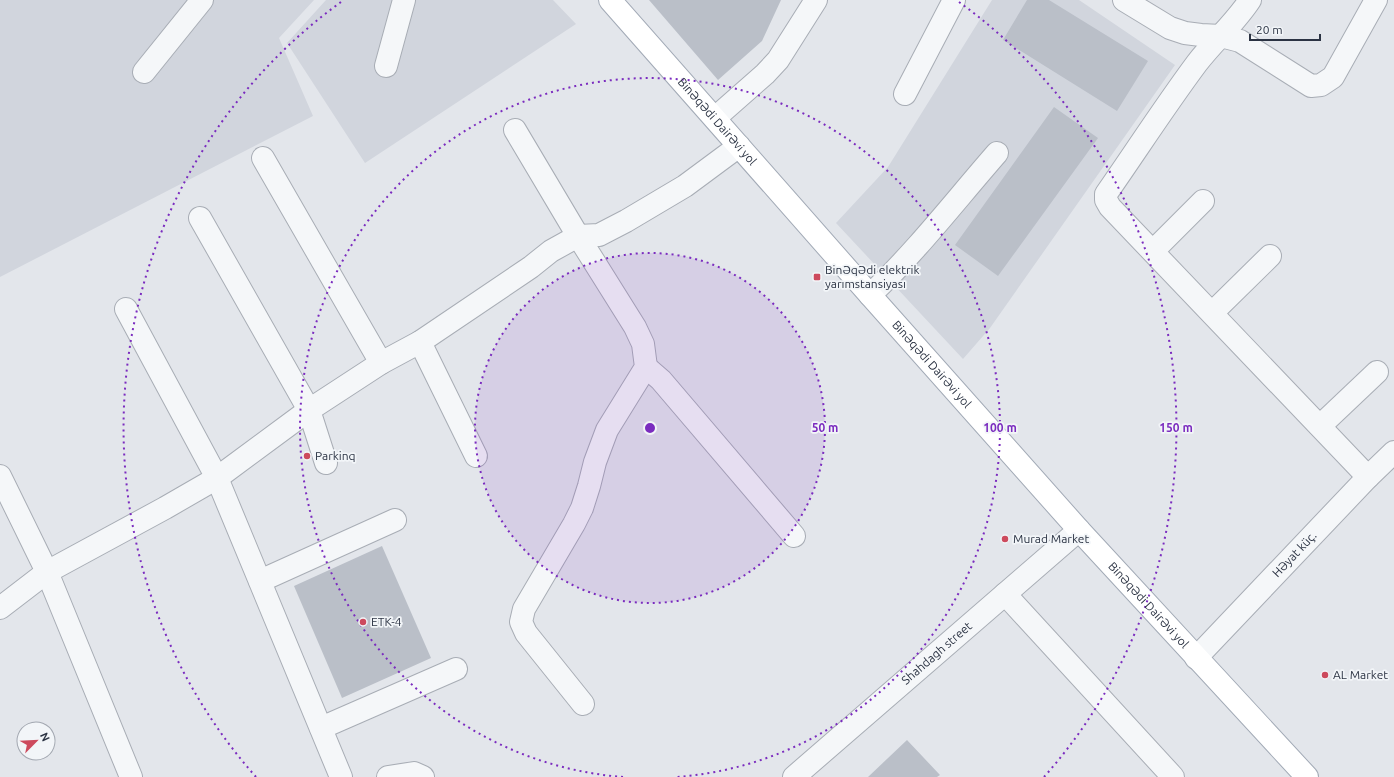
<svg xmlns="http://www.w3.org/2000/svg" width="1394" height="777" font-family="Ubuntu,sans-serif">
  <rect width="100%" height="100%" fill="#e3e6eb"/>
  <path fill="#d1d5dd" d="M0,0H314L279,38L313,116L0,277Z
    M326,0H553L576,24L365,163L287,43Z
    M992,0H1079L1175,65L990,328L963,359L836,223L888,167Z"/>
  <path fill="#babfc8" d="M649,0H781L762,41L718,80Z
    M1027,0H1049L1148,61L1117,111L1003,40Z
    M1054,107L1098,138L998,276L955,245Z
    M382,546L431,658L342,698L294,586Z
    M907,740L940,775L937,777H868Z"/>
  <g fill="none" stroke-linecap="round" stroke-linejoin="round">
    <g stroke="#a8adb5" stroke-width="24">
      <g id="minor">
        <path d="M1124,0L1170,28L1185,33L1201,35L1221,36L1240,41L1311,86L1321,85L1333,77L1376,0"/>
        <path d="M1250,0C1235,23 1214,41 1197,63C1165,106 1136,151 1106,194V200L1110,207L1368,477"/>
        <path d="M386,66L404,0"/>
        <path d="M144,72L202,0"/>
        <path d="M905,94L954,0"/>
        <path d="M715,118L765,74L778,60L816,0"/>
        <path d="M515,130L578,236L635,327L643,344L646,367L607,430L595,462L589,486L582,508L574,524L524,609L521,622L526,633L583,704"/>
        <path d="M263,158L381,363"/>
        <path d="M200,218L309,410L326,463"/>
        <path d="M1153,251L1203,201"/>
        <path d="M870,295C916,252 955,201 997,153"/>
        <path d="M126,309L217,478L341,777"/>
        <path d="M1212,313L1270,256"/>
        <path d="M420,342L476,456"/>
        <path d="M646,367L661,380L794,536"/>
        <path d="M1320,426L1377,372"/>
        <path d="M0,476L47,572L131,777"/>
        <path d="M260,581L395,520"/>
        <path d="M1005,594L1173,777"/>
        <path d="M0,608L47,572L165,508L217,478L309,410L381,363L420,342L531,267L551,251L578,236L599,235L626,221L685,186L739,146"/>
        <path id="s1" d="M1196,658L1368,477L1394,452"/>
        <path d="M321,728L456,669"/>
        <path d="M388,777L414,773L423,777"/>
        <path id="s2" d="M794,777L1079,530"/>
      </g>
    </g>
    <g stroke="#a2aab6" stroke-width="24">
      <g id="major">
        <path id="s3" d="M610,0L870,295L1079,530L1307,777"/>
      </g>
    </g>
    <use href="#minor" stroke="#f5f7f9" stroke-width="22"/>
    <use href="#major" stroke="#fff" stroke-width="22"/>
  </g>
  <circle cx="650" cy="428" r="175" fill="#7b2cbf" fill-opacity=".12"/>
  <g fill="none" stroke="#7b2cbf" stroke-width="2" stroke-dasharray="2 4">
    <circle cx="650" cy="428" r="175"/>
    <path d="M623 777A350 350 0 1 1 677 777"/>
    <path d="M256 777A526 526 0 0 1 341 2M959 2A526 526 0 0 1 1044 777"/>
  </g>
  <g fill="#cd4a5d" stroke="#f2f5f8" stroke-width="1.5">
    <rect x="813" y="273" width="8" height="8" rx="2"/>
    <circle cx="307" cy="456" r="4"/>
    <circle cx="1005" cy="539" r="4"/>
    <circle cx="363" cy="622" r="4"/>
    <circle cx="1325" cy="675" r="4"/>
  </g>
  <g text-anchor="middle" stroke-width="3.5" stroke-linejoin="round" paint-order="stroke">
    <g font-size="12" fill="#2b3343" stroke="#f2f5f8">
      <text dy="4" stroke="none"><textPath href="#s3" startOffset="162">Binəqədi Dairəvi yol</textPath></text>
      <text dy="4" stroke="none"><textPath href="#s3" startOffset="486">Binəqədi Dairəvi yol</textPath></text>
      <text dy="4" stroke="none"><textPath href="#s1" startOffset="143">Həyat küç.</textPath></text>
      <text dy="4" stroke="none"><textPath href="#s3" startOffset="810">Binəqədi Dairəvi yol</textPath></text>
      <text dy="4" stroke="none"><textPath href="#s2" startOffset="189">Shahdagh street</textPath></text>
    </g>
    <g font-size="12" fill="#2b3343" stroke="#f2f5f8" text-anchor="start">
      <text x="825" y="274">Binəqədi elektrik<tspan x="825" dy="14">yarımstansiyası</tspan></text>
      <text x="315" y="460">Parkinq</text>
      <text x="1013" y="543">Murad Market</text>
      <text x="371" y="626">ETK-4</text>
      <text x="1333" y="679">AL Market</text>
    </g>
  </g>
  <circle cx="650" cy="428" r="6" fill="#7b2cbf" stroke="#f2f5f8" stroke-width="2"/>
  <g font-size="12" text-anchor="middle" font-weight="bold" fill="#7b2cbf" stroke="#f2f5f8" stroke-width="3.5" stroke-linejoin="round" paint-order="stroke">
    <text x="825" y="432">50 m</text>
    <text x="1000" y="432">100 m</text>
    <text x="1176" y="432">150 m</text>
  </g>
  <g transform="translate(36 741) rotate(66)"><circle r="19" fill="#f2f5f8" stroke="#a2a7b0"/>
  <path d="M0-3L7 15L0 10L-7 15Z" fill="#cd4a5d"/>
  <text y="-6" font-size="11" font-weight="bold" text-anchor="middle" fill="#2b3343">N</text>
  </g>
  <path d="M1250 34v6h70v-6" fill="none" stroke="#2b3343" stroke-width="2"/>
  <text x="1256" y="34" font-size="12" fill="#2b3343" stroke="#f2f5f8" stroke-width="3" paint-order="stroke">20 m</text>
</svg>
